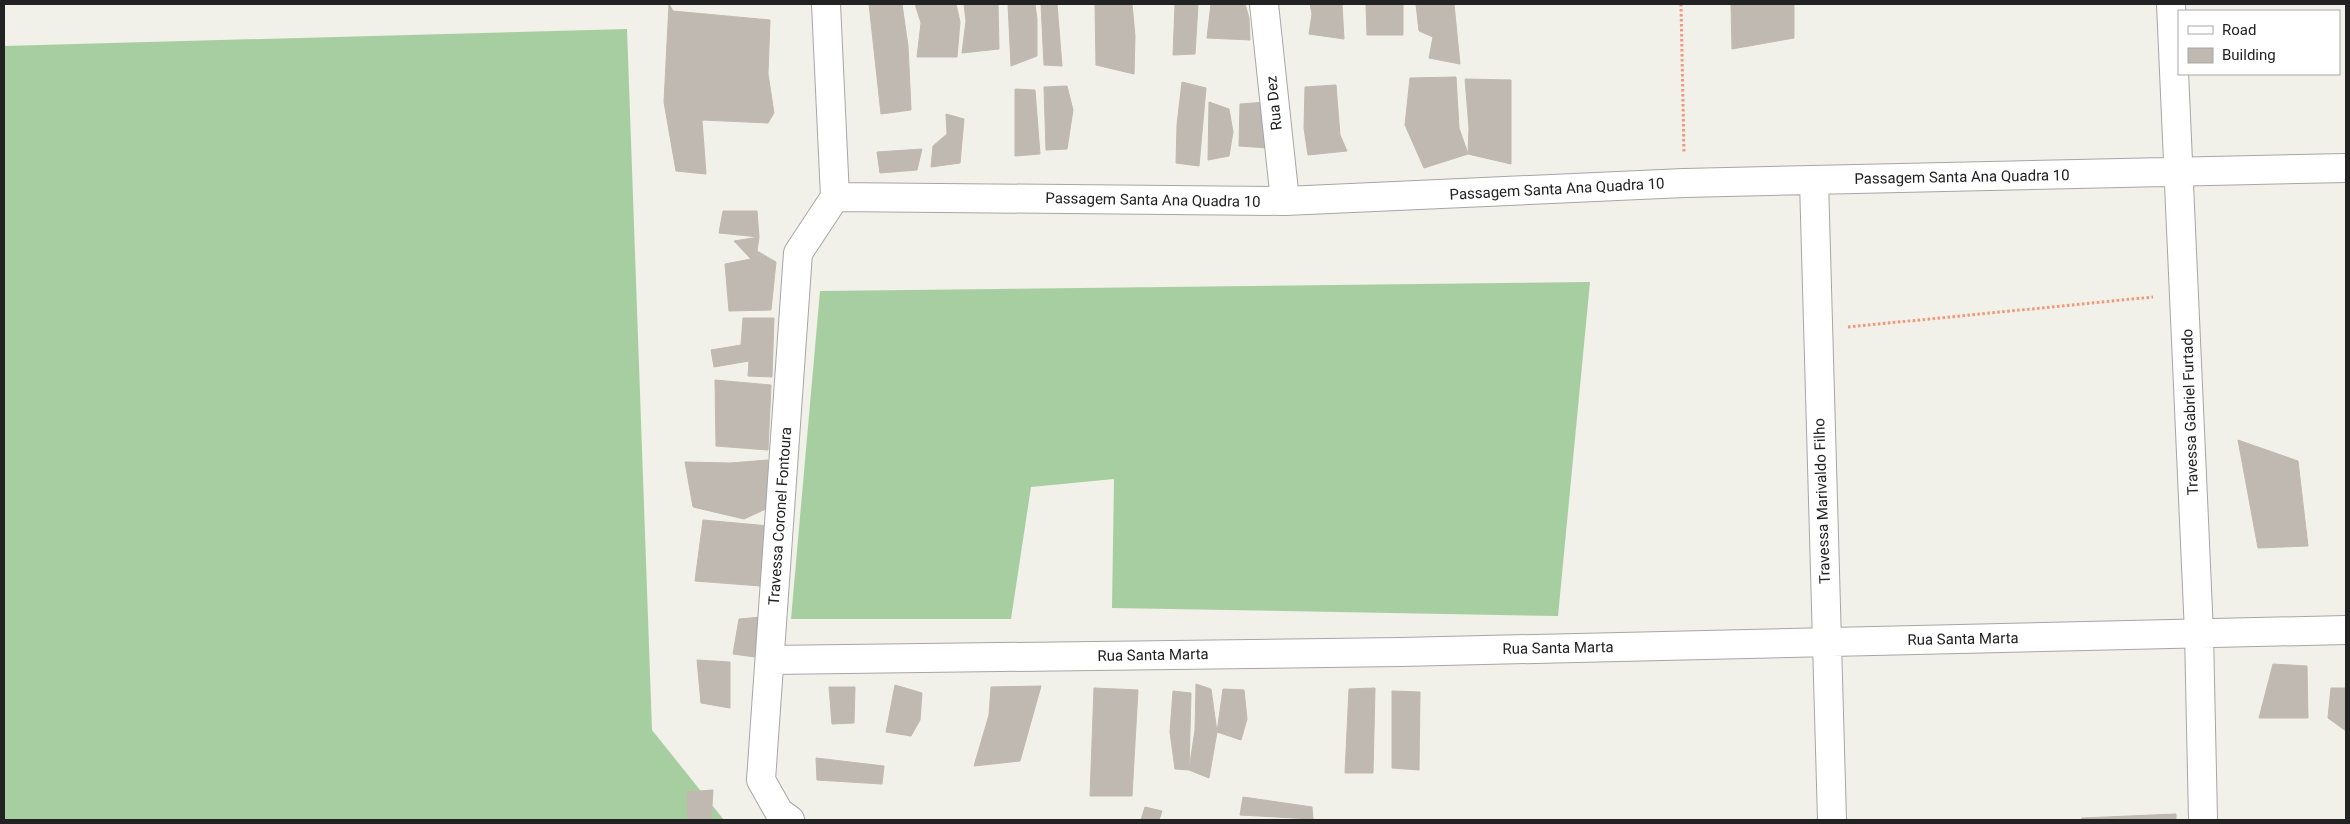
<svg xmlns="http://www.w3.org/2000/svg" width="2350" height="824" font-family="Roboto,sans-serif">
  <rect width="100%" height="100%" fill="#f1f0e9"/>
  <path fill="#a7cea0" d="M627,29L652,730L724,820H4V46Z
    M1590,282L1558,616L1112,608L1114,479L1031,487L1011,619H791L820,291Z"/>
  <path fill="#bfb9b2" stroke="#c2b9ac" d="M669,4L673,11L770,20L768,74L774,113L768,123L702,120L706,174L676,171L664,102Z
    M869,4H902L908,46L911,110L881,114Z
    M915,4H956L960,22L957,57H917L921,23Z
    M964,4H998L999,49L962,53L966,21Z
    M1008,4H1035L1037,19V56L1011,66Z
    M1041,4H1057L1062,66L1044,65Z
    M1095,4H1132L1135,36L1134,74L1096,65Z
    M1175,4H1198L1195,54L1173,55Z
    M1211,4H1245L1249,18L1250,40L1207,38Z
    M1310,4H1342L1344,39L1309,34L1312,14Z
    M1366,4H1403V35H1367Z
    M1416,4H1454L1460,64L1429,58L1433,37L1419,31Z
    M1731,4H1794V38L1732,49Z
    M1456,77L1459,128L1468,154L1424,168L1405,125L1410,78Z
    M1465,79L1511,80V164L1468,154L1469,128Z
    M1182,82L1206,88L1199,166L1176,163L1177,125Z
    M1336,85L1340,135L1347,151L1308,155L1304,128L1305,87Z
    M1067,86L1073,110L1067,149L1046,150L1044,87Z
    M1015,89L1035,90L1040,154L1015,156Z
    M1209,102L1229,109L1233,132L1229,156L1208,160Z
    M1267,102L1268,148L1239,146L1240,104Z
    M946,114L964,119L960,163L931,167L933,146L947,134Z
    M922,149L917,170L880,173L877,152Z
    M723,211H757L759,237L719,233Z
    M759,237L757,251L776,262L771,310L729,311L725,264L751,259L734,241Z
    M743,318H774L772,377L748,376L749,361L714,367L711,350L741,345Z
    M715,380L771,385L768,450L716,446Z
    M2238,440L2298,461L2308,546L2258,548Z
    M768,460V508L744,519L693,507L685,462L730,463Z
    M703,520L769,526L774,587L695,581Z
    M772,616L770,659L733,654L739,619Z
    M697,660L730,662V708L701,703Z
    M2273,664L2307,666L2308,718H2259Z
    M1196,684L1211,689L1217,732L1209,778L1189,770L1195,730Z
    M895,685L922,693L920,720L911,736L886,732Z
    M1041,686L1020,761L974,766L989,715L991,687Z
    M829,687H855L854,723L832,724Z
    M1094,688L1138,690L1132,796H1090Z
    M1375,688L1373,773H1345L1349,689Z
    M2331,688H2346V731L2328,718Z
    M1223,689L1244,690L1247,719L1241,740L1217,732Z
    M1173,691L1191,693L1189,770L1175,769L1170,732Z
    M1392,691L1420,692L1419,770L1392,768Z
    M816,758L884,766L882,784L817,780Z
    M713,790L711,820H688L687,792Z
    M1243,797L1312,807L1313,819L1240,815Z
    M1145,807L1162,811L1159,820H1141Z
    M2176,814V820H2081L2082,818Z"/>
  <g fill="none" stroke-linecap="round" stroke-linejoin="round">
    <g stroke="#a6a6a6" stroke-width="30">
      <path id="minor" d="M826,4L835,197
        M1264,4L1285,201
        M2171,4L2199,633L2203,820
        M1814,181L1832,820
        M770,660L1401,652L2346,630
        M790,820L779,812L761,780L798,253L835,197L1285,201L1684,183L2346,168"/>
    </g>
    <path stroke="#f29779" stroke-width="3" stroke-dasharray="2.5 2.5" stroke-linecap="butt" d="M1681,4L1684,153
      M1848,327L2153,297"/>
    <use href="#minor" stroke="#fff" stroke-width="28"/>
  </g>
  <g text-anchor="middle" stroke-width="4.5" stroke-linejoin="round" paint-order="stroke">
    <g font-size="15" fill="#222" stroke="#fff">
      <text transform="translate(1274 103) rotate(-96)" y="5">Rua Dez</text>
      <text transform="translate(1962 177) rotate(-1)" y="5">Passagem Santa Ana Quadra 10</text>
      <text transform="translate(1557 189) rotate(-3)" y="5">Passagem Santa Ana Quadra 10</text>
      <text transform="translate(1153 200) rotate(1)" y="5">Passagem Santa Ana Quadra 10</text>
      <text transform="translate(2190 412) rotate(-92)" y="5">Travessa Gabriel Furtado</text>
      <text transform="translate(1822 501) rotate(-92)" y="5">Travessa Marivaldo Filho</text>
      <text transform="translate(780 516) rotate(-86)" y="5">Travessa Coronel Fontoura</text>
      <text transform="translate(1963 639) rotate(-1)" y="5">Rua Santa Marta</text>
      <text transform="translate(1558 648) rotate(-1)" y="5">Rua Santa Marta</text>
      <text transform="translate(1153 655) rotate(-1)" y="5">Rua Santa Marta</text>
    </g>
  </g>
  <rect width="2350" height="824" fill="none" stroke="#222222" stroke-width="10"/>
  <rect x="2178" y="10" width="162" height="65" fill="#ffffff" stroke="#a7a7a7"/>
  <rect x="2188" y="26" width="25" height="8" fill="#ffffff" stroke="#a7a7a7"/>
  <text x="2222" y="35" font-size="15" fill="#222222">Road</text>
  <rect x="2188" y="48" width="25" height="15" fill="#bfb9b2" stroke="#a7a7a7"/>
  <text x="2222" y="60" font-size="15" fill="#222222">Building</text>
</svg>
